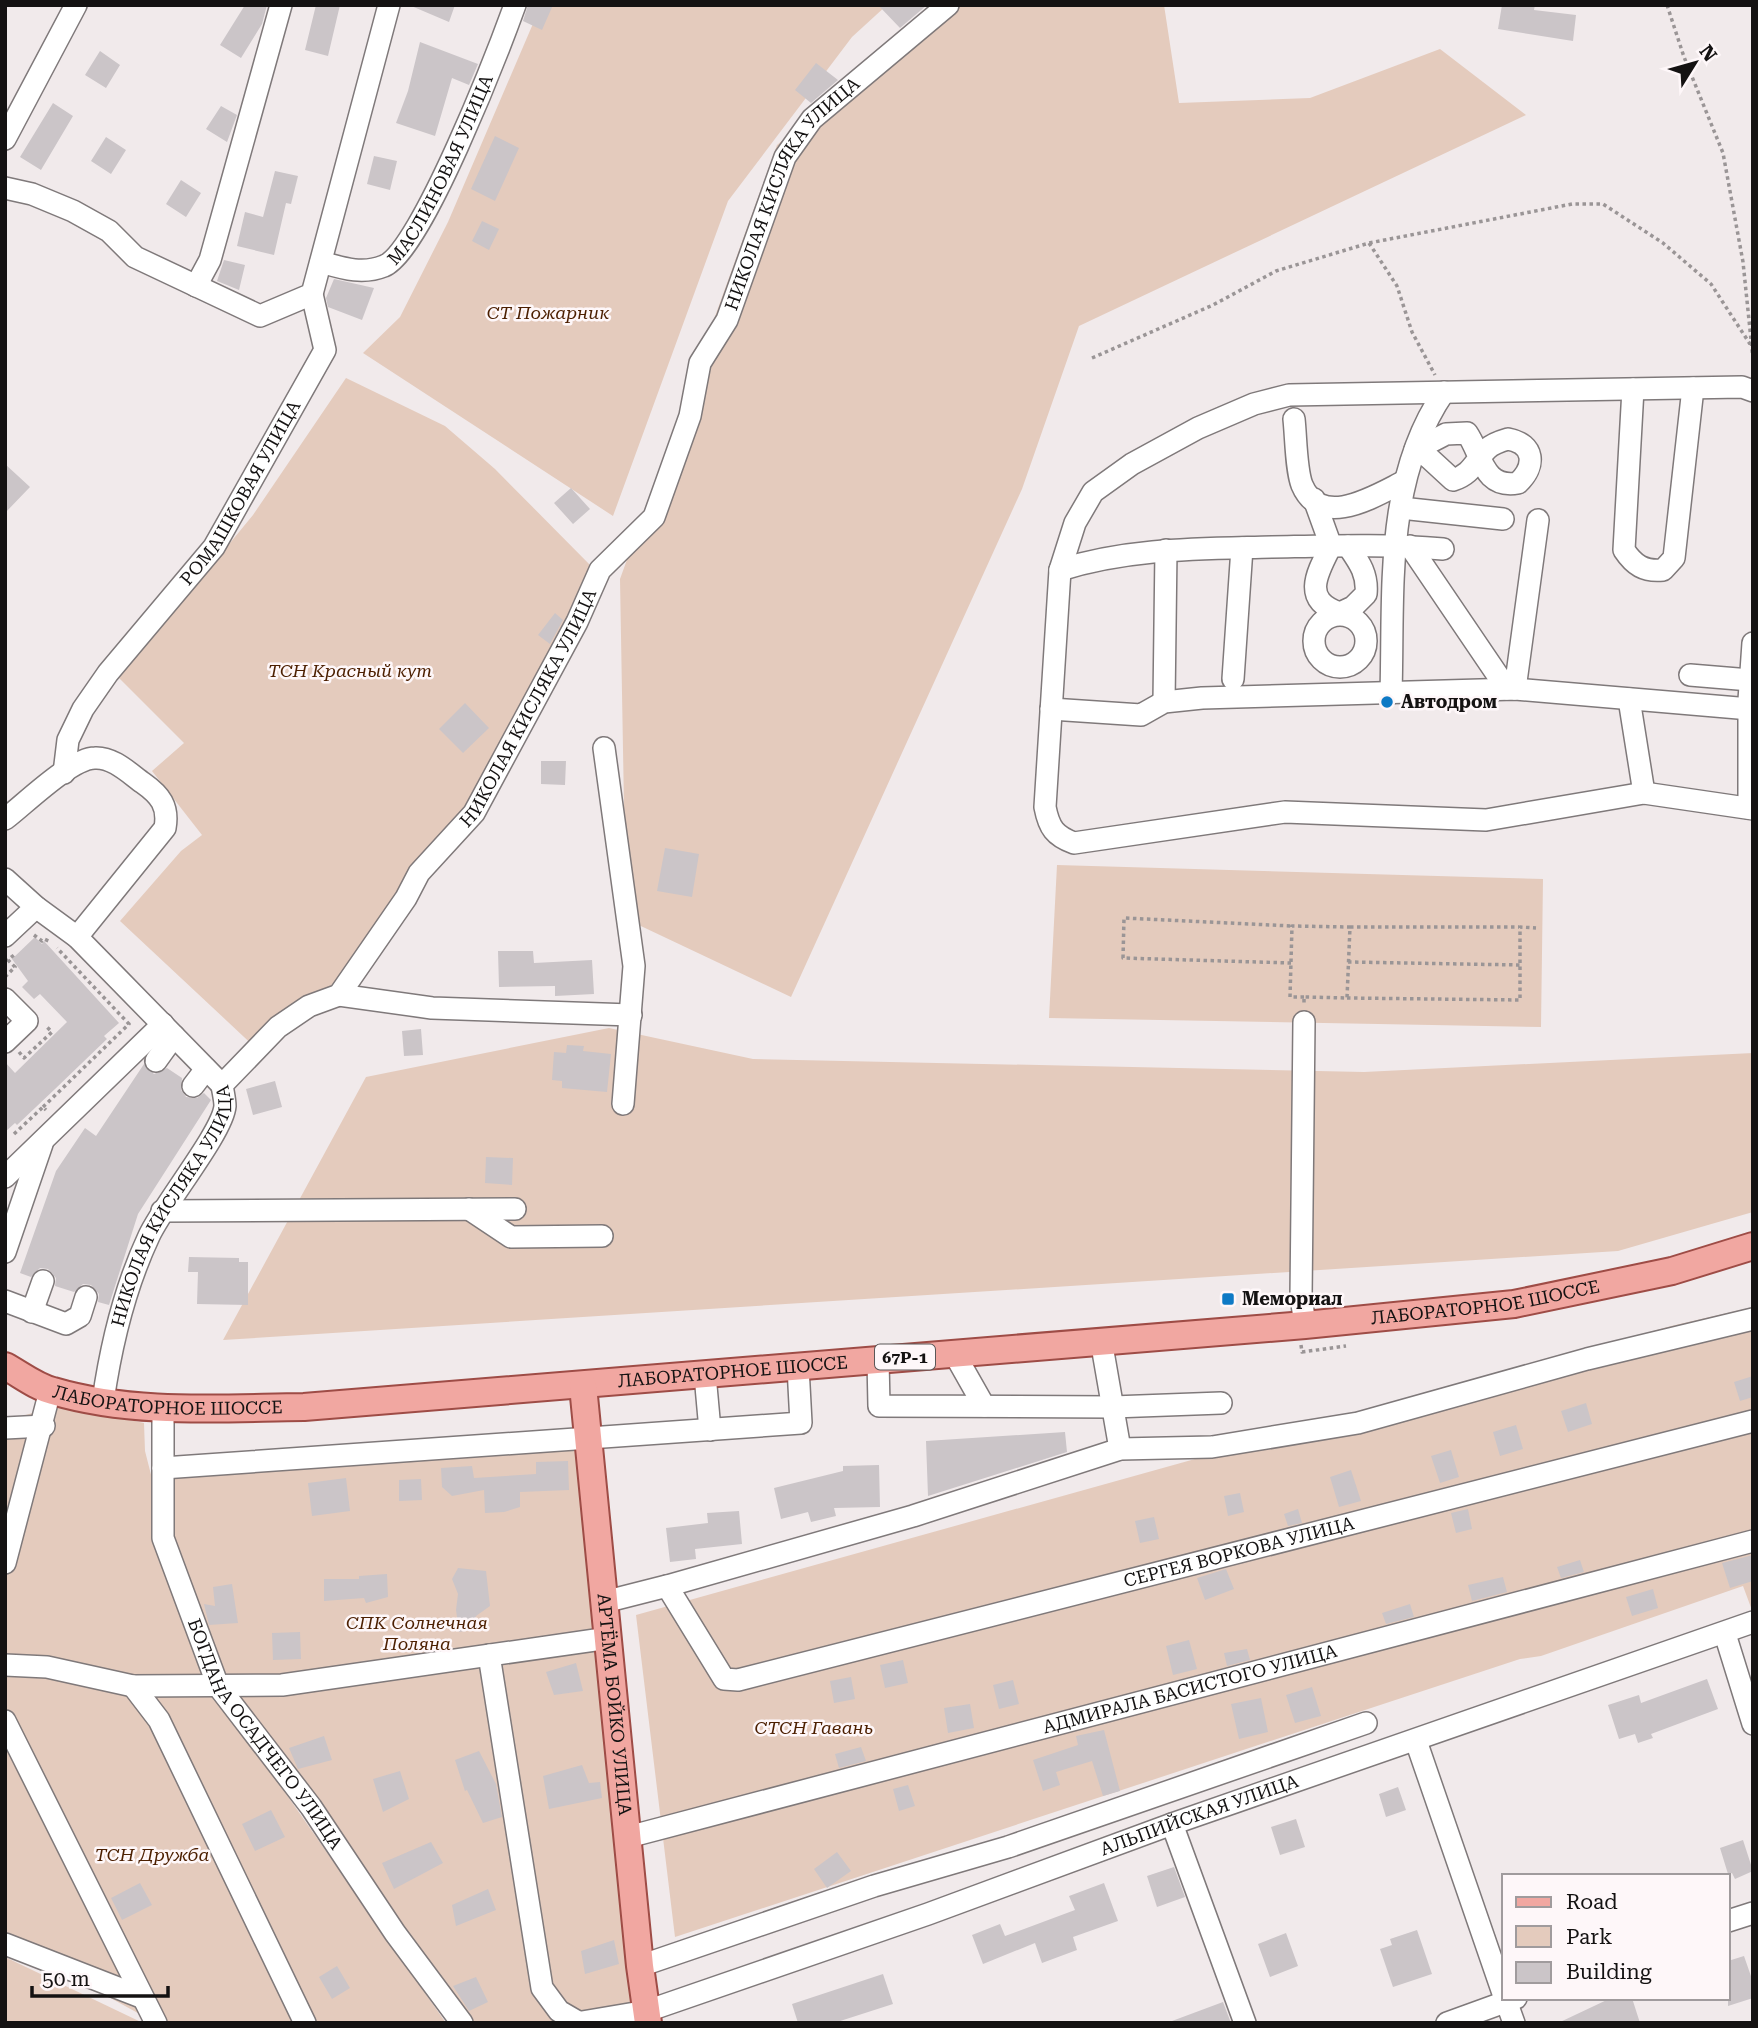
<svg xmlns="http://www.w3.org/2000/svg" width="1758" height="2028" font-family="'Roboto Serif',serif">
  <rect width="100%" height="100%" fill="#f1eaeb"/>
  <path fill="#e4cbbd" d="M541,5H887L852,37L728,201L613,516L363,353L400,317L448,222Z
    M943,5H1164L1179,103L1310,98L1440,49L1526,115L1079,326L1022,489L791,997L626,919L620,579L777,145Z
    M346,378L445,426L495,469L593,568L470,814L355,971L258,1050L120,921L181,851L202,835L152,771L184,743L119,678L253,515Z
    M1057,865L1543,879L1541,1027L1049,1018Z
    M609,1028L753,1059L1364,1072L1753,1053V1212L1618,1251L223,1340L366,1077Z
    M1753,1307V1613L1743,1586L1541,1656L1520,1659L675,1937L636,1615L1671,1326Z
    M60,1405L144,1423L145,1451L201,1672L446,2023H156L5,1940V1421Z
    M582,1434L641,2009L568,2023H468L222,1681L171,1540L153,1465Z
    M5,1957L143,2023H5Z"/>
  <path fill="#cbc5c8" d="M245,5H267L262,24L241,58L220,45Z
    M316,5H340L328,56L305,50Z
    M409,5H455L449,22Z
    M528,5H553L542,30L523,21Z
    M878,5H927L900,28Z
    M1502,5H1535L1534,10L1576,15L1573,41L1498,29Z
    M420,42L478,64L469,85L452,78L435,136L396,123L408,91Z
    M100,51L120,65L106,88L85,75Z
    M816,63L838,80L811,103L795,90Z
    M53,103L73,116L41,170L20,157Z
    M221,106L237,115L227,142L206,129Z
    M495,136L519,148L495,201L471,189Z
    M106,137L126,150L111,174L91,161Z
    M374,156L397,161L390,190L367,184Z
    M275,171L298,176L291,204L286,203L274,255L237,246L245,212L263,217Z
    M181,180L201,193L186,217L166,204Z
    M482,221L499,229L489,250L472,241Z
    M224,260L245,265L239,290L217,281Z
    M334,279L374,288L362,320L328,307L326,298Z
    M5,464L30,487L5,513Z
    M571,488L590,509L573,524L554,503Z
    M555,613L563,620L550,644L538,635Z
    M465,703L489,728L463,753L439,729Z
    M541,761H566L565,785L541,784Z
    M665,848L699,854L692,897L657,891Z
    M35,937L42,944L44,941L119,1023L104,1036L107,1039L55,1089L17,1125L15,1123L5,1132V1062L15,1073L67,1022L40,994L34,999L22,987L28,981L12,959Z
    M498,951H533L534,963L592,960L594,994L555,996V986L499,987Z
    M421,1029L423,1055L404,1056L402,1031Z
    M567,1045L584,1046L583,1051L611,1054L607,1092L562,1088V1081L552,1080L554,1052L566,1053Z
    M144,1064L154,1074L167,1068L182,1078L181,1090L186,1097L197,1098L204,1093L211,1100L138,1214L109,1305L98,1302L99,1294L91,1285L83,1284L74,1292L55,1286L56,1278L48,1269L40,1268L31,1277L20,1273L56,1171L85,1128L96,1136Z
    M275,1081L282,1107L253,1115L246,1089Z
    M486,1157L513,1158L512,1185L485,1183Z
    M189,1257L239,1258V1262H248V1305L197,1304L198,1272H188Z
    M1753,1376V1397L1740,1401L1734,1382Z
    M1586,1403L1592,1424L1568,1432L1561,1411Z
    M1516,1425L1523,1449L1500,1456L1493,1432Z
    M1065,1432L1067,1452L928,1496L926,1441Z
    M1451,1450L1459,1477L1440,1483L1431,1456Z
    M568,1461L569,1490L520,1492V1507L504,1512L485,1513L484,1490L452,1496L442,1487L441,1468L472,1466L474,1478L536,1474V1462Z
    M879,1465L880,1507L834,1508L836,1516L811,1522L808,1512L781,1519L774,1488L843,1471V1466Z
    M1351,1470L1361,1501L1339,1507L1330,1477Z
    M346,1478L350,1511L312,1516L308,1483Z
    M421,1479L422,1500L399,1501V1480Z
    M1240,1493L1244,1512L1228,1516L1224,1496Z
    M1298,1509L1302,1523L1288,1526L1284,1514Z
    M1468,1509L1472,1529L1456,1533L1451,1513Z
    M739,1511L742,1544L695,1549L696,1559L670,1562L666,1528L708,1523L707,1513Z
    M1154,1517L1159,1539L1140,1543L1135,1521Z
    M1753,1555V1581L1730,1588L1722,1563Z
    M1580,1560L1584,1572L1561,1578L1557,1567Z
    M458,1568L486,1571L490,1606L476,1616L470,1630L459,1632L456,1610L458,1594L452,1579Z
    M1226,1569L1234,1589L1205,1600L1197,1578Z
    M387,1574L388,1597L366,1603L364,1598L324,1601V1579H359V1576Z
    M1503,1577L1507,1592L1472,1601L1468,1585Z
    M232,1584L238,1623L209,1625L204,1604L215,1606L213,1587Z
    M1653,1589L1658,1608L1632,1616L1626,1597Z
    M1410,1604L1414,1617L1386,1624L1382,1613Z
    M300,1632L301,1659L273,1660L272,1633Z
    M1189,1640L1197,1669L1173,1675L1166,1646Z
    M1247,1649L1250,1660L1227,1666L1224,1653Z
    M903,1660L908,1683L885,1688L880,1665Z
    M576,1663L583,1691L554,1695L546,1672Z
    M851,1677L855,1699L834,1703L830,1681Z
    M1707,1679L1718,1709L1651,1734L1653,1738L1638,1743L1635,1734L1619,1739L1608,1705L1639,1695L1641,1703Z
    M1013,1680L1019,1704L999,1709L993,1685Z
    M1312,1687L1321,1716L1295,1723L1286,1695Z
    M1261,1698L1268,1732L1239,1739L1231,1704Z
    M970,1704L974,1728L948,1733L944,1708Z
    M1104,1730L1120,1791L1103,1796L1092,1761L1056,1772L1060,1785L1043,1791L1033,1760L1078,1745L1076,1736Z
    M324,1736L332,1760L298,1769L289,1748Z
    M861,1747L866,1761L839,1768L835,1754Z
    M479,1751L496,1784L502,1817L483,1823L467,1790L465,1791L455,1760Z
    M582,1765L589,1783L600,1782L602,1798L549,1809L543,1776Z
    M400,1771L409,1799L383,1812L373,1779Z
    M908,1785L915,1806L899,1811L893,1789Z
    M1398,1787L1406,1810L1386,1817L1379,1794Z
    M271,1810L285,1837L255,1851L242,1824Z
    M1296,1819L1305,1847L1280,1855L1271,1827Z
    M1743,1840L1753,1871L1735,1879L1732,1873L1728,1874L1720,1848Z
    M431,1842L443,1863L394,1889L382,1863Z
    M837,1852L851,1871L827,1888L814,1869Z
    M1174,1867L1185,1897L1157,1907L1147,1876Z
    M140,1883L152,1905L122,1920L111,1898Z
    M1104,1883L1118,1921L1073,1937L1077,1950L1042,1963L1035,1943L983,1964L972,1935L1000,1924L1005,1936L1075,1910L1069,1896Z
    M488,1889L496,1910L456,1926L452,1905Z
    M1417,1930L1432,1974L1393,1987L1380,1949L1392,1945L1390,1939Z
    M1286,1933L1298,1966L1270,1977L1258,1944Z
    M614,1940L619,1964L585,1974L581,1951Z
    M1744,1956L1753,1982V1998L1728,2006V1961Z
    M337,1966L350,1988L332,1999L319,1977Z
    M883,1974L893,2004L834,2023H798L792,2004Z
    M476,1977L488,2002L469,2011L453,1986Z
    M1611,1998H1632L1640,2023H1558Z
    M1223,2002L1231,2023H1172V2021Z"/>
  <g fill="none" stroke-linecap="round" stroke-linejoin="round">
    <g stroke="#7f797a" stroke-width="24">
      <g id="minor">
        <path d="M5,139L76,5"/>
        <path d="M5,188L32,194L73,211L109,231L135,257L260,316L312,294L389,5"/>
        <path id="s1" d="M321,262C342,268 362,275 384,266C421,252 499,49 515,5"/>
        <path d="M196,286L210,260L281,5"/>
        <path d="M1633,389L1624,550C1634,565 1644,572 1663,570L1674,558L1693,388"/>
        <path d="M1753,391L1742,387L1289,395L1254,404L1198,428L1132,464L1093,492L1075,523L1060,570L1045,807C1049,828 1055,836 1074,843L1285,812L1486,820L1644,793L1753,809"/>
        <path d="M1294,419C1296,437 1296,470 1302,485C1321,530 1375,496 1403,482"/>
        <path d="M1415,450L1428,457L1453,480C1472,474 1474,462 1487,449C1492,444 1501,441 1508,439C1535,444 1536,466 1518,483C1483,489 1482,455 1467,433L1446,434L1415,450"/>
        <path d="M1314,499L1331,546C1317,573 1301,600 1340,613L1353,607L1366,594C1368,574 1359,562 1348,546"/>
        <path d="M1401,508L1503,519"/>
        <path d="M1410,546L1507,689"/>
        <path d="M1060,570C1129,548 1200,549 1272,547C1330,546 1386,544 1443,549"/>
        <circle cx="1340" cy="641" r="26"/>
        <path d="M1690,675L1750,680"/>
        <path d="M1233,679L1242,548"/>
        <path d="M1515,689L1538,520"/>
        <path d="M1391,693C1394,591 1384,479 1444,392"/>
        <path d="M1629,699L1644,793"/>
        <path d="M1164,702L1166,550"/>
        <path d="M1051,709L1141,715L1164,702L1202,698L1515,689L1750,709"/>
        <path d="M604,748L634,966L623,1104"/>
        <path id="s2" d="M64,773L68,740L83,709L108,673L214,547L325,350L312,294"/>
        <path d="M1749,808V700L1753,643"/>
        <path d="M5,819C25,804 71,758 95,758C113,757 129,773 143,783C160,795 169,806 165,828L77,937"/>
        <path d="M5,879L36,907L77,937L222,1085"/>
        <path d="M5,936L36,907"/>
        <path d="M339,995L432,1008L631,1015"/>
        <path d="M5,999L27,1021L5,1042"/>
        <path d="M1304,1022L1301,1297L1305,1325"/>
        <path d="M156,1061L174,1036"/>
        <path d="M193,1086L206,1069"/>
        <path d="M5,1177L163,1024"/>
        <path d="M469,1209L511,1237L602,1236"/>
        <path d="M162,1211L515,1209"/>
        <path d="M5,1252L42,1144"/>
        <path d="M5,1301L66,1324L80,1316L86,1297"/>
        <path d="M32,1312L43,1281"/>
        <path d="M1101,1340L1120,1449"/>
        <path d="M954,1353L984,1406"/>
        <path d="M878,1360L879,1406L1113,1407L1221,1403"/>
        <path d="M705,1375L710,1430"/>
        <path id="s3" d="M103,1401C111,1345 125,1287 149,1236C163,1205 223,1132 225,1106C225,1100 223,1092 222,1085L278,1027L309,1006L339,995L406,898L419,873L474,813L577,622L600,570L654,517L690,416L700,363L727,320L785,157L812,119L948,5"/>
        <path id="s4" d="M163,1409V1538L218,1686L311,1807L395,1933L462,2023"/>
        <path d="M5,1428L44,1426"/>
        <path d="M163,1468L801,1423L798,1367"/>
        <path d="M5,1563L50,1391"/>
        <path d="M667,1586L913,1516L1120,1449L1212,1447L1358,1423L1587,1359L1753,1319"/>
        <path id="s5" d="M604,1602L667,1586L724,1679L738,1680L1753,1421"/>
        <path d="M1725,1634L1753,1724"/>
        <path d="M489,1655L542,1988L559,2011L578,2022"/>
        <path d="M5,1665L47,1667L133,1686L282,1685L609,1638"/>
        <path d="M133,1686L159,1720L305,2023"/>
        <path d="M5,1721L156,2023"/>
        <path d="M1416,1741L1504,1996"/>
        <path d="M1172,1824L1245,2023"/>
        <path id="s6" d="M628,1837L1753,1541"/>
        <path d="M1728,1921L1753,1913"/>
        <path d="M5,1944L141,1997"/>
        <path d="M640,1966L874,1886L1008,1847L1366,1723"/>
        <path d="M1505,1998L1514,2023"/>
        <path id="s7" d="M576,2023L647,2011L928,1914L1172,1824L1753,1622"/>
        <path d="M1447,2023L1516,1998"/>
      </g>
    </g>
    <g stroke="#9e4c46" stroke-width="30">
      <g id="major">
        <path id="s8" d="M5,1366C20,1374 36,1387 53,1391C134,1415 220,1408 304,1407L1305,1325L1514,1304L1672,1271L1753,1246"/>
        <path id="s9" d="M583,1386L640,1966L648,2023"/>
      </g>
    </g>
    <path stroke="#9a9596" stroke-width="3.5" stroke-dasharray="3.5 3.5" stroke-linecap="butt" d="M1667,5L1684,57L1723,153L1743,262L1753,359
      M1369,243L1397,286L1412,332L1435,375
      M1092,358L1213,305L1276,271L1369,243L1572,204H1603L1663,243L1711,284L1750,344
      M1350,927H1519
      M34,935L42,941L44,939L51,942
      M1348,962L1520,965
      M1291,963L1123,958L1124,918L1292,926
      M5,977L15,967L8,960L14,955
      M1304,997H1290L1292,926L1350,927L1347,998L1304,997V1003
      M1347,998L1520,1000V927L1536,928
      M19,1052L24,1058L52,1032L45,1025
      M43,1107L129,1024L57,948
      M14,1134L43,1107L46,1110
      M1301,1345L1302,1352L1346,1346"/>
    <use href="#minor" stroke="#fff" stroke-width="21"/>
    <use href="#major" stroke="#f1a7a1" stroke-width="26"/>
  </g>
  <g fill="#0e7ac5" stroke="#fef7f9" stroke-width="2.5">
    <circle cx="1387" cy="702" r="7"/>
    <rect x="1221" y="1292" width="14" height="14" rx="3.5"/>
  </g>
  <g text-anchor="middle" stroke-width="5" stroke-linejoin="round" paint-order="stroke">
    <rect fill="#fef7f9" stroke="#5a5757" stroke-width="2" x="875" y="1344.5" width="60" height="25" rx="5"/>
    <g font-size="16" font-weight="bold" fill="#141212">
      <text x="905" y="1363">67Р-1</text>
    </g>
    <g font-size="18" fill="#141212" stroke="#fef7f9">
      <text dy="6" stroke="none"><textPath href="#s1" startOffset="178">МАСЛИНОВАЯ УЛИЦА</textPath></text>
      <text dy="6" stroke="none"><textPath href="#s3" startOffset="1428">НИКОЛАЯ КИСЛЯКА УЛИЦА</textPath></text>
      <text dy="6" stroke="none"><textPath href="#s2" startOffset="336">РОМАШКОВАЯ УЛИЦА</textPath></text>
      <text dy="6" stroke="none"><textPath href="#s3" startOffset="840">НИКОЛАЯ КИСЛЯКА УЛИЦА</textPath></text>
      <text dy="6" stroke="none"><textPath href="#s3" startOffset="210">НИКОЛАЯ КИСЛЯКА УЛИЦА</textPath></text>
      <text dy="6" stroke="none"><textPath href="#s8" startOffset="1493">ЛАБОРАТОРНОЕ ШОССЕ</textPath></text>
      <text dy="6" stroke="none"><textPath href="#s8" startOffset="737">ЛАБОРАТОРНОЕ ШОССЕ</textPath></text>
      <text dy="6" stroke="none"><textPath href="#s8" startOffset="170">ЛАБОРАТОРНОЕ ШОССЕ</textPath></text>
      <text dy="6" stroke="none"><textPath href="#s5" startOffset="705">СЕРГЕЯ ВОРКОВА УЛИЦА</textPath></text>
      <text dy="6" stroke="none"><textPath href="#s6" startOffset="581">АДМИРАЛА БАСИСТОГО УЛИЦА</textPath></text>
      <text dy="6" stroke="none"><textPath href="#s9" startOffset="320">АРТЁМА БОЙКО УЛИЦА</textPath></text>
      <text dy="6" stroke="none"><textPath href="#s4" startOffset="352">БОГДАНА ОСАДЧЕГО УЛИЦА</textPath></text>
      <text dy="6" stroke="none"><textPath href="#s7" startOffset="658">АЛЬПИЙСКАЯ УЛИЦА</textPath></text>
    </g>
    <g font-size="18" font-style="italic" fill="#4c1f00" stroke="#fef7f9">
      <text x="548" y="319">СТ Пожарник</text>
      <text x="350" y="677">ТСН Красный кут</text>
      <text x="417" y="1629">СПК Солнечная<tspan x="417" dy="21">Поляна</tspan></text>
      <text x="814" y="1734">СТСН Гавань</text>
      <text x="152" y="1861">ТСН Дружба</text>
    </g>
    <g font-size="18" font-weight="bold" fill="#141212" stroke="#fef7f9" text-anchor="start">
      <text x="1401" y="708">Автодром</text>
      <text x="1242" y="1305">Мемориал</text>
    </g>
  </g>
  <rect width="1758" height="2028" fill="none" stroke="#141212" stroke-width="14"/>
  <rect x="1502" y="1874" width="228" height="126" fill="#fef7f9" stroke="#a09b9d" stroke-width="2"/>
  <rect x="1516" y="1897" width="35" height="10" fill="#f1a7a1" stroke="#a09b9d" stroke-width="2"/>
  <text x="1566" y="1909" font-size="21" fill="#141212">Road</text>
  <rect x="1516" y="1926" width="35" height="21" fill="#e4cbbd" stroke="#a09b9d" stroke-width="2"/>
  <text x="1566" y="1944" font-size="21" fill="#141212">Park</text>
  <rect x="1516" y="1962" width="35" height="21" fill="#cbc5c8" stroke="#a09b9d" stroke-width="2"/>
  <text x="1566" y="1979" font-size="21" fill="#141212">Building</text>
  <g transform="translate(1695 63) rotate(53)" stroke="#fef7f9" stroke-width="5" paint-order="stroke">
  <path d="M0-5L12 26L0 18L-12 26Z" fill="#141212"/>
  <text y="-10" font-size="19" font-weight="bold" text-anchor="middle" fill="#141212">N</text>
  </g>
  <path d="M32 1986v10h136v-10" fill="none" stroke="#141212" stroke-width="3.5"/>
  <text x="42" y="1986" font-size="21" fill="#141212" stroke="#fef7f9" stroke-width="5" paint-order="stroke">50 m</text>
</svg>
